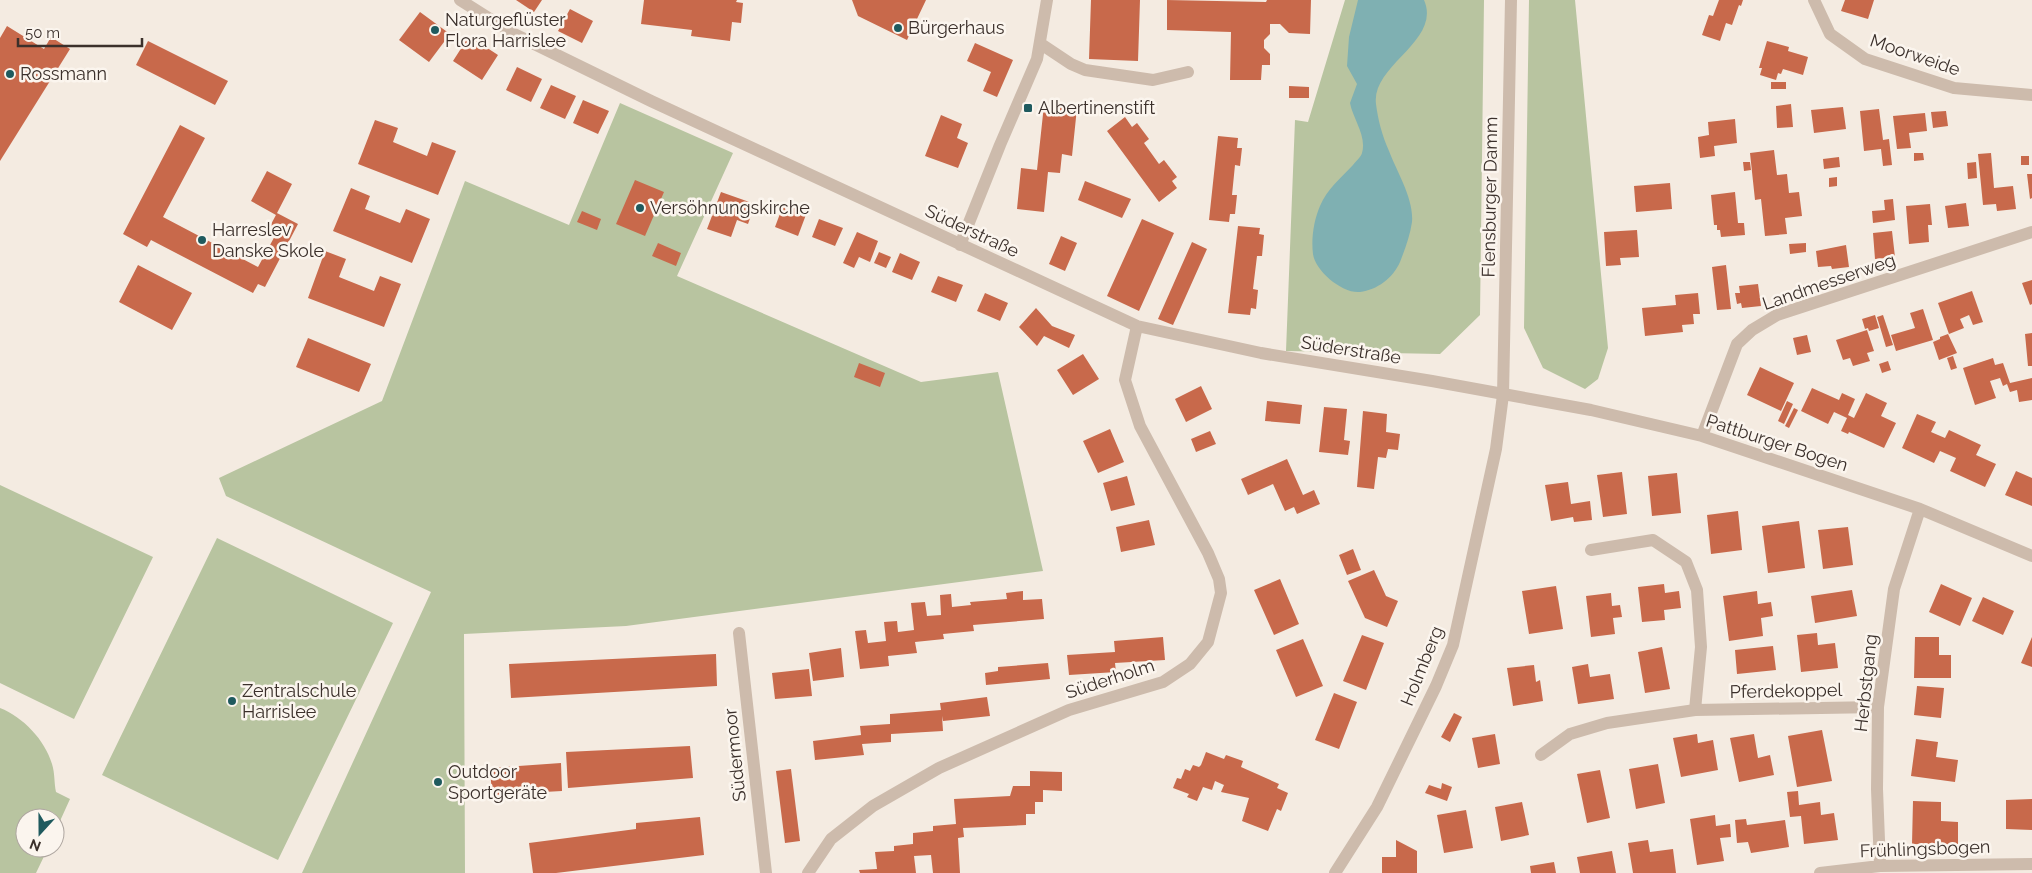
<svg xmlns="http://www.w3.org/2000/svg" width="2032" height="873" font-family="Raleway,sans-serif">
  <rect width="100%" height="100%" fill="#f4ebe1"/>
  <path fill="#b8c4a0" d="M1345,0H1484L1480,315L1440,354L1286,351L1295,120L1308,122Z
    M1529,0H1575L1608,348L1598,379L1585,389L1543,368L1524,328Z
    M620,103L733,153L677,276L921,382L998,372L1043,571L626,626L464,634L465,873H302L431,592L226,496L219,478L382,401L465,181L569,225Z
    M0,485L153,557L74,719L0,683Z
    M217,538L393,623L278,860L102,775Z
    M0,708C23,717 45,740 52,764C55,773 54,783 56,792L70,799L55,832V818H25V848H48L36,873H0Z"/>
  <path fill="#7fb0b2" d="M1358,0H1424C1442,41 1371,65 1376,104C1378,120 1382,135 1389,151C1397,172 1414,199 1412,222C1410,236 1405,249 1400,262C1393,278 1377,290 1360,292C1343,294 1315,271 1313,254C1311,238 1314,220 1320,206C1327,189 1341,178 1353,165C1356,161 1361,157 1362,153C1367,136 1353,119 1350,103L1357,84L1347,66L1349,37Z"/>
  <path fill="#c8694b" d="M516,0H542L534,12Z
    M644,0H737L736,2L743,3L741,23L732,22L730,41L691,36L692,30L641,24Z
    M852,0H926L907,40L858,16Z
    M1091,0H1140L1138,61L1089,59Z
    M1167,0L1266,2L1267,0H1311L1310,34L1289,33L1280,24H1270V34L1264,40V48L1270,54V65H1262L1261,80H1230L1231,32L1167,30Z
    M1719,0H1743L1741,6L1739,5L1732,25L1726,23L1720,41L1702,35L1709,15L1713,16Z
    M1845,0H1874L1868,19L1841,11Z
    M570,9L593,21L582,43L558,31Z
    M420,12L450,34L429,62L399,40Z
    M7,26L44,49L51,37L70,49L0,161V38Z
    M469,36L498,55L482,80L453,61Z
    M148,41L228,81L215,105L136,65Z
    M1767,41L1789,47L1788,51L1808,57L1803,75L1783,69L1781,74L1778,73L1776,80L1760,75L1762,68H1759Z
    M975,43L1013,60L997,97L983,91L991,72L967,61Z
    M517,67L542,79L531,102L506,90Z
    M1771,82H1786V89H1771Z
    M551,85L576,96L565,119L540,108Z
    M1289,86L1309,87V98H1289Z
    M583,100L609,111L598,134L573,123Z
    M1791,104L1793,127L1777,128L1776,106Z
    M1044,105L1077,108L1072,156L1062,154L1060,173L1048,172L1044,212L1017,209L1021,168L1037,170Z
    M1843,107L1846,129L1814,133L1811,110Z
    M1879,109L1883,140L1889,139L1892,165L1883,166L1881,149L1864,151L1860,111Z
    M1946,111L1948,126L1933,128L1931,112Z
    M1925,113L1927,131L1909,133L1911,148L1897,149L1893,116Z
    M941,115L962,124L957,138L968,143L958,168L925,156Z
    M1125,117L1132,127L1137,123L1149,139L1144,143L1159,164L1164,160L1177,177L1172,181L1177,188L1159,202L1107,131Z
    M1735,119L1737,143L1714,146L1715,156L1700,158L1698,137L1709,135L1708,122Z
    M375,120L398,128L393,142L427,156L432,142L456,151L438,195L358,164Z
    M180,125L205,138L163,217L258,267L276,234L268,230L277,213L298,224L265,287L258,284L253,293L151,240L147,247L123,234Z
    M1218,136L1238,138L1237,148H1242L1240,166L1235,165L1232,195H1237L1235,214H1230L1229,222L1209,220Z
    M1774,150L1777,175L1787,174L1789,193L1799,192L1802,216L1785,218L1787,234L1765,236L1761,199L1755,200L1750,153Z
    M1914,153H1923L1924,160L1914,161Z
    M1991,153L1994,188L2013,186L2016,209L1997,211L1996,204L1983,205L1978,154Z
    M2021,156H2029V165H2021Z
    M1839,157L1840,167L1824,169L1823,159Z
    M1743,162H1750L1751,170L1744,171Z
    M1976,162L1977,178L1968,179L1967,163Z
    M267,171L292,184L276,215L251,201Z
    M2027,174H2032V198L2030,199Z
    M1837,177V186L1829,187V178Z
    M635,180L664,192L645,236L616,224Z
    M1085,181L1131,199L1122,218L1078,200Z
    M1670,183L1672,209L1636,212L1634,186Z
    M351,188L370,196L365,209L400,223L406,209L430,219L412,263L333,231Z
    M721,192L755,204L748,224L737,220L731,237L707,229Z
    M1735,192L1738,223H1744L1745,235L1721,237L1720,230H1717V225H1714L1711,195Z
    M1893,199L1895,220L1873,223L1872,211L1885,210L1884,200Z
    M784,203L807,212L798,236L775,227Z
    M1966,203L1969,226L1948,228L1945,206Z
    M1930,204L1932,225H1928L1929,242L1909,244L1906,206Z
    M582,211L601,219L597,230L577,222Z
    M819,219L843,228L835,246L812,237Z
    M1142,219L1174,233L1139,311L1107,296Z
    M1238,226L1260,228L1259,234L1264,235L1262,256H1257L1253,289L1258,290L1256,309L1251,308L1250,315L1228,313Z
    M1637,230L1639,257L1620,258L1621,265L1606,266L1604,232Z
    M1892,231L1895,257L1875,259L1873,233Z
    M857,232L878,241L870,262L859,257L854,268L843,263Z
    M1061,236L1077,243L1065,271L1049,264Z
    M1192,242L1207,249L1173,325L1158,319Z
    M658,243L681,253L676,266L652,256Z
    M1806,243V252L1790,254L1789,244Z
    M1846,245L1849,267L1832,269L1831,266L1818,267L1816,251Z
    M325,251L346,259L339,277L374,291L380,276L401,284L384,327L308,298Z
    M879,252L891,257L886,268L874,263Z
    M900,253L920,262L912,280L892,272Z
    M138,265L192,293L172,330L119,302Z
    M1726,265L1731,309L1717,310L1712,267Z
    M938,276L963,285L956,302L931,292Z
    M2032,280V304L2030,305L2022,283Z
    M1758,284L1761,306L1742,308L1741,303L1737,304L1735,293H1740L1739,286Z
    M1972,291L1983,322L1973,325L1969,315L1960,319L1964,328L1949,334L1938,303Z
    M985,293L1008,303L1000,321L977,311Z
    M1698,293L1700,314H1693L1694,324L1682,325L1683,332L1645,336L1642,308L1676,305L1675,295Z
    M1036,308L1052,326L1075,335L1069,348L1044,336L1037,346L1019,327Z
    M1923,309L1933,340L1896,351L1891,335L1915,328L1910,313Z
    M1875,315L1879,328L1869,331L1868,328L1865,329L1862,319Z
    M1883,315L1893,345L1886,347L1877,317Z
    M1867,330L1874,351L1867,353L1870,361L1853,366L1850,358L1843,360L1836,340Z
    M2032,333V366H2028L2025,334Z
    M1948,334L1957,353L1939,360L1933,342L1940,339V337Z
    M1807,335L1811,352L1797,355L1793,338Z
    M308,338L371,364L359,392L296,367Z
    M1083,354L1099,379L1073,395L1057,370Z
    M1953,356L1957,368L1951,370L1947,358Z
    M1993,358L1995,365L2003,363L2010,383L2032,378V400L2019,402L2017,390L2010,392L2007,384L2003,386L2000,378L1990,381L1996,398L1975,405L1963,368Z
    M1888,361L1891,370L1882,373L1879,364Z
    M859,363L885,373L880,387L854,377Z
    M1760,367L1794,383L1781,411L1747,395Z
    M1201,386L1212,409L1186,422L1175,399Z
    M1812,388L1839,400L1842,393L1855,399L1848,415L1854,418L1866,393L1887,403L1881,416L1896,423L1884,448L1849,432L1848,434L1841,431L1847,418L1834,412L1828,424L1801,411Z
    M1267,401L1302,405L1300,424L1265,421Z
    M1787,401L1793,404L1784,424L1778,421Z
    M1324,407L1347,409L1344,440L1350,441L1348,455L1319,452Z
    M1794,408L1798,410L1789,428L1785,426Z
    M1363,411L1387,414L1386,432L1400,434L1398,450L1388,449L1386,458L1378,457L1374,489L1357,487Z
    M1917,414L1936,422L1931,432L1945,438L1949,430L1981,445L1976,455L1996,464L1985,487L1950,471L1956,458L1940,451L1934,463L1902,448Z
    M1110,429L1124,462L1098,473L1083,441Z
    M1210,431L1216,444L1196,452L1191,439Z
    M1287,459L1303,495L1314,490L1320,504L1297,514L1294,507L1285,511L1273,484L1248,495L1241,479Z
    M2016,471L2032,478V506L2005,495Z
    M1622,472L1627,514L1603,517L1597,475Z
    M1677,473L1681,513L1652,516L1648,476Z
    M1127,476L1135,505L1111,511L1103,483Z
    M1568,482L1571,504L1590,501L1592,520L1574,522L1573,517L1551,521L1545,485Z
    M1738,511L1742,550L1711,554L1707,515Z
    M1149,520L1155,545L1121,552L1116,527Z
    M1799,521L1805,568L1768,573L1762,526Z
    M1848,527L1853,565L1823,569L1818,530Z
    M1353,549L1361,570L1347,575L1339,555Z
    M1374,570L1386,596L1398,601L1387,627L1365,618L1348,581Z
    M1280,579L1299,624L1274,635L1254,590Z
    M1664,584L1665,593L1679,591L1681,608L1664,610L1665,620L1642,622L1638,587Z
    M1941,584L1972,598L1960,626L1929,612Z
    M1556,586L1563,629L1529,634L1522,591Z
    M1852,590L1857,616L1815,623L1811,596Z
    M1023,591V600L1042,599L1044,619L973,625L974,631L943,634L944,639L915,642L917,653L888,656L889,666L860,669L855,631L866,630L868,643L886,641L884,622L897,621L898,632L914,630L911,603L925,602L927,616L941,615L940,595L951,594L952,607L971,605L970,602L1007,599L1006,593Z
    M1757,591L1758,604L1771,602L1773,616L1761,618L1763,636L1729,641L1723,596Z
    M1611,593L1612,606L1620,605L1622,617L1613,618L1615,634L1591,637L1586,596Z
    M1983,597L2014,611L2003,635L1972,621Z
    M1817,633L1818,645L1835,643L1838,668L1801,672L1797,635Z
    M1362,635L1384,643L1366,690L1343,681Z
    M1163,637L1165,660L1115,663L1116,672L1069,675L1067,655L1115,652L1114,641Z
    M1915,637H1939V655H1951V678H1914Z
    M2032,637V667L2021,663Z
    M1303,639L1323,686L1296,697L1276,650Z
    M1773,646L1776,670L1737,674L1735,650Z
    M1662,647L1670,689L1645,693L1638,652Z
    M841,648L844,677L813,681L809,653Z
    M716,654L717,686L511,698L509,664Z
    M1048,663L1050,679L986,685L985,673L998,671V667Z
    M1588,664L1590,677L1610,674L1614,699L1578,704L1572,667Z
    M1534,665L1536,682L1540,680L1543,701L1513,706L1507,668Z
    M809,669L812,696L775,699L772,673Z
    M1917,686L1944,688L1941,718L1914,715Z
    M1334,693L1357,702L1339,749L1315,740Z
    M987,697L990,716L943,721L942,716L943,731L891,734V742L862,744L864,755L815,760L813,741L861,735L860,726L890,724V714L941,710L940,703Z
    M1454,713L1462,717L1450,742L1441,737Z
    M1822,730L1832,781L1797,787L1788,736Z
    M1495,734L1500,764L1478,768L1472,738Z
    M1697,734L1698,743L1713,740L1718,770L1681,777L1673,738Z
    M1754,734L1758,758L1770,755L1774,775L1739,782L1730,738Z
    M1916,739L1938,742L1936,757L1958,760L1955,782L1911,776Z
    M690,746L693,778L568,788L566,752Z
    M1206,752L1224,759L1226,755L1243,761L1241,767L1279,784L1277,788L1288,793L1281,811L1277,809L1268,831L1242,821L1249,798L1221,792L1224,785L1215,781L1212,790L1203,787L1197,801L1187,797L1189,794L1173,788L1177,778L1181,779L1185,769L1190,771L1193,765L1199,767L1201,765Z
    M561,763L562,791L492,795L490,768Z
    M1658,764L1665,803L1636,809L1629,769Z
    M791,769L800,841L785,843L776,771Z
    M1600,770L1610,818L1587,823L1577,774Z
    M1030,771L1062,772V791L1043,790V802H1035V814H1026V825L963,828L964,837L958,838L960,873H933L931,855L914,856L916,873H860L859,870L877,869L875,852L894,851V846L913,844V833L933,831V826L956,824L954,799L1010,796L1013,786H1030Z
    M1442,783L1452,787L1447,801L1425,793L1429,785L1441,789Z
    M1798,791L1799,805L1820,802L1821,815L1834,813L1838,840L1804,844L1801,816L1790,817L1787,792Z
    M2032,799V830L2006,829V800Z
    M1913,801L1941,802V821L1958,822V845L1912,844Z
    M1522,802L1529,835L1501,841L1495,807Z
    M1466,810L1473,848L1444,853L1437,815Z
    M1715,815L1716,826L1730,824L1731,837L1720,838L1724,861L1697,865L1690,819Z
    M700,817L704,855L556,873H533L529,843L636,829V823Z
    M1746,819L1747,825L1785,820L1789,847L1751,853L1748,842L1737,843L1735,820Z
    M1396,840L1417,851V873H1382V857H1396Z
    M1648,840L1650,852L1673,849L1676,873H1633L1628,843Z
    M1612,851L1616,873H1580L1577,857Z
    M1554,862L1556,873H1531L1530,866Z"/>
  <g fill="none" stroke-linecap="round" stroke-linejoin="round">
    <path stroke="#cdbbac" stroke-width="12" d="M460,0L514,34L651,101L1137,326L1261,353L1432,381L1591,410L1702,436L1920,509L2032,556
      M1814,0L1830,34L1865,59L1954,88L2032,95
      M1041,44L1071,64L1085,70L1153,80L1188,72
      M960,245L1000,145L1037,59L1047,0
      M1702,436L1737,344L1752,330L1777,315L2032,232
      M1591,550L1653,540L1686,562L1697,590L1701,647L1695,710
      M739,633L766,873
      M1541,755L1570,734L1607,723L1695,710L1878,707
      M1880,866L1877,789L1878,707L1894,589L1920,509
      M808,873L831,839L873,806L939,768L1069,710L1163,682L1190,664L1208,642L1221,593L1219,579L1208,553L1140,426L1125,380L1137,326
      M1820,873L1880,866L2032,864"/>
    <path stroke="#cdbbac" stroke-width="12" d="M1335,873L1377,807L1436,686L1453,645L1496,449L1503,395L1511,0"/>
  </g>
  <g fill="#1f5a5e" stroke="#fbf5ee" stroke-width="2">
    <circle cx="898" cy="28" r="5"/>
    <circle cx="435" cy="30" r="5"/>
    <circle cx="10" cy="74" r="5"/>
    <rect x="1023" y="103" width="10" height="10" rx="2.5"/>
    <circle cx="640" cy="208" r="5"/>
    <circle cx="202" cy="240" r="5"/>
    <circle cx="232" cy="701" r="5"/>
    <circle cx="438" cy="782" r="5"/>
  </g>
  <g text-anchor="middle" stroke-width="5" stroke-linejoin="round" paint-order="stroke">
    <g font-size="18" fill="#3b302b" stroke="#fbf5ee" text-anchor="start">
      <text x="445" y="26">Naturgeflüster<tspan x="445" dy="21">Flora Harrislee</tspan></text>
      <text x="908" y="34">Bürgerhaus</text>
      <text x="20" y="80">Rossmann</text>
      <text x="1038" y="114">Albertinenstift</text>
      <text x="650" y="214">Versöhnungskirche</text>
      <text x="212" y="236">Harreslev<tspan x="212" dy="21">Danske Skole</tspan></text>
      <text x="242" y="697">Zentralschule<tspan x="242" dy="21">Harrislee</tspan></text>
      <text x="448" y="778">Outdoor<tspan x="448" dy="21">Sportgeräte</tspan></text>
    </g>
    <g font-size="18" fill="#3b302b" stroke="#fbf5ee">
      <text transform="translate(1915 55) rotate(19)" y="6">Moorweide</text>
      <text transform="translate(1490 197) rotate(-89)" y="6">Flensburger Damm</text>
      <text transform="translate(972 231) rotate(25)" y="6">Süderstraße</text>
      <text transform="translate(1829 282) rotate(-19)" y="6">Landmesserweg</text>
      <text transform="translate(1351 350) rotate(9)" y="6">Süderstraße</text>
      <text transform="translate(1777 443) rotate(18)" y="6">Pattburger Bogen</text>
      <text transform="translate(1422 666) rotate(-68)" y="6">Holmberg</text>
      <text transform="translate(1110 679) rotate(-18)" y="6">Süderholm</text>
      <text transform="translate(1866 683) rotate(-84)" y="6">Herbstgang</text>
      <text transform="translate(1786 691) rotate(-1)" y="6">Pferdekoppel</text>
      <text transform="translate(735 755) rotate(-96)" y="6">Südermoor</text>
      <text transform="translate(1925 849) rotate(-2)" y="6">Frühlingsbogen</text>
    </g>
  </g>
  <g transform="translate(40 833) rotate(201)"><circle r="24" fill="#fbf5ee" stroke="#aea6a0"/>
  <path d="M0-4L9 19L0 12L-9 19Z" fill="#1f5a5e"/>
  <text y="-8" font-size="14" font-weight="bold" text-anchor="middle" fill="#3b302b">N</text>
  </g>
  <path d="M18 38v8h124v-8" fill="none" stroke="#3b302b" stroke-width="2.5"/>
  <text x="25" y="38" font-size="15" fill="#3b302b" stroke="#fbf5ee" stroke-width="4" paint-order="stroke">50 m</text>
</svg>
